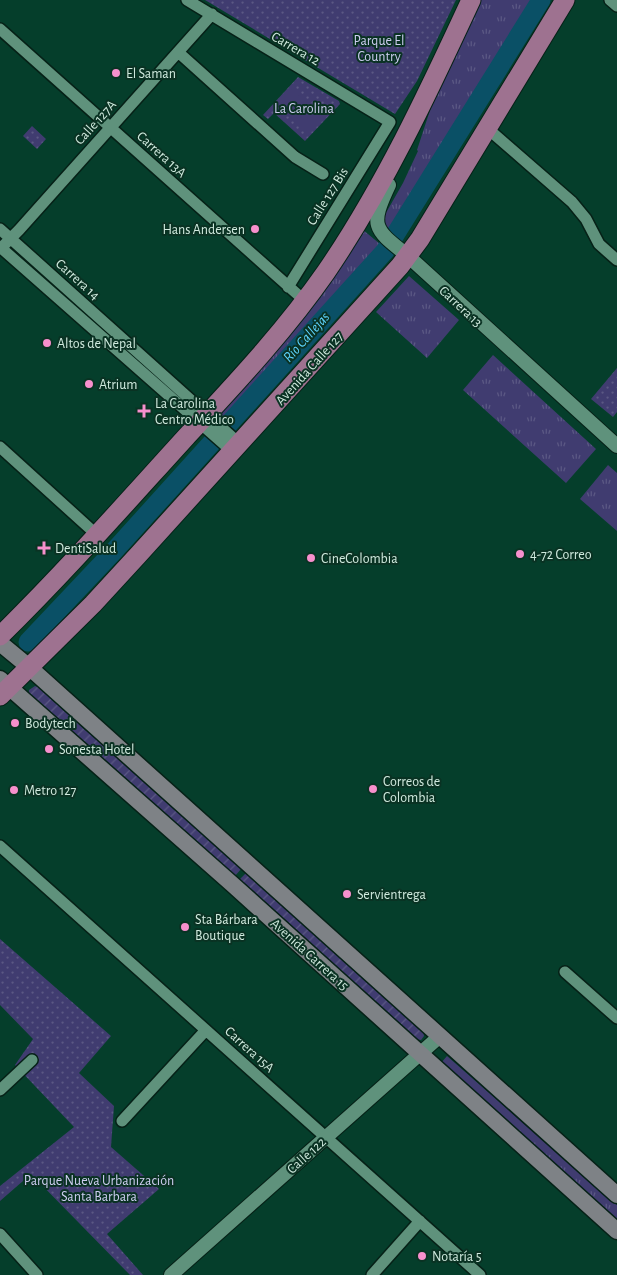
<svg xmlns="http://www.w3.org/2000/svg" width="617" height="1275" font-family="'Alegreya Sans',sans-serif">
  <defs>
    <pattern id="grass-tufts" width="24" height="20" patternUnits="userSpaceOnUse" patternTransform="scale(1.25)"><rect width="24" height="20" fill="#403c70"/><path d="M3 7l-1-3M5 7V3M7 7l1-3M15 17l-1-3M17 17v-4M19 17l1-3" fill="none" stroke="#5b5884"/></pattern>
    <pattern id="park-dots" width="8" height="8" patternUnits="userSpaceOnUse" patternTransform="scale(1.25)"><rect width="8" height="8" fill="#403c70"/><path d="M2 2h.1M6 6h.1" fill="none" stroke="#5b5884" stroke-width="1.8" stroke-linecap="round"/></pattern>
    <pattern id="garden-furrows" width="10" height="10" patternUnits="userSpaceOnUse" patternTransform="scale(1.25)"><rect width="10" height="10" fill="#403c70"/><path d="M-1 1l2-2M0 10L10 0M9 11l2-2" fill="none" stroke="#5b5884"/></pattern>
  </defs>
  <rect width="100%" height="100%" fill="#053e2b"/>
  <path fill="url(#grass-tufts)" d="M479,0H531L409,204L390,232L384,228L383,218L403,183L418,151L417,150L434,98Z
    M362,229L380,244L222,419L221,413Z
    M409,276L459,320L427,358L376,312Z
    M493,355L596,449L566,483L463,390Z
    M608,465L617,473V531L580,499Z
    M447,1056L617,1205V1225L441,1063Z"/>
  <path fill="url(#park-dots)" d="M205,0H456L417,81L395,114Z
    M298,77L339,101L340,104L305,141L274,113L268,119L263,115Z
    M32,126L46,139L37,149L23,136Z
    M617,368V412L613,417L591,399Z
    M0,939L111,1036L79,1073L114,1106L111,1147L159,1189L107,1234L143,1275H130L31,1174L0,1201V1186L74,1127L15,1065L33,1039L0,1005Z"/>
  <path fill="url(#garden-furrows)" d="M35,686L38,687L85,730L103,744L242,868L234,877L29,694V690Z
    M247,872L423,1031L424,1036L421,1040L414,1039L238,881Z"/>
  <path fill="#403c70" d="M292,89L323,116L308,133L278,106Z"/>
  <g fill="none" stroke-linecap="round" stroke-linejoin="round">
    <path stroke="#0a5066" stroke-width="19" d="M28,642L113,552L385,251L541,0"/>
    <g stroke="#062117" stroke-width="14">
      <path id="minor" d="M187,0L390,122L288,287
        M610,0L617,6
        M0,29L305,301
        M178,52L295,157L323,174
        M487,128L572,202L586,219L599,244L617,260
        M0,229L240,444
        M0,247L233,452
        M0,249L19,230L212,14
        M0,447L97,535
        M0,846L480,1275
        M565,972L617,1018
        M0,1090L32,1060
        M122,1121L206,1030
        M0,1234L37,1275
        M372,1275L420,1221"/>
    </g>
    <g stroke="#062117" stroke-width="16">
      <path id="tertiary" d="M389,185C369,227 374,229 408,256L617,446
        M171,1275L440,1036"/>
    </g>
    <g stroke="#062117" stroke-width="19">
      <path id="secondary" d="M0,643L29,667L617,1195
        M0,679L232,884L617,1231"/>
    </g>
    <g stroke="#062117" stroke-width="21">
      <path id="primary" d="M0,636C65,572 125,504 186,437C235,384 285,331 326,272C384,187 428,93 471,0
        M0,696L93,604L139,554L400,266L420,239L565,0"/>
    </g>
    <use href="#minor" stroke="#5f927c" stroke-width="11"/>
    <use href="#tertiary" stroke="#5f927c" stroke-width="14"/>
    <use href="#secondary" stroke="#7e8286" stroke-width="16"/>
    <use href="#primary" stroke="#9e7290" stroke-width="19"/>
  </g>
  <g fill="#f790cd" stroke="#0a3223" stroke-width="2">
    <circle cx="116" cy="73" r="5"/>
    <circle cx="255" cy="229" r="5"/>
    <circle cx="47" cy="343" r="5"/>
    <circle cx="89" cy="384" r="5"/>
    <path d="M141.5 403.5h5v5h5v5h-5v5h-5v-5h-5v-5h5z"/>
    <path d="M41.5 540.5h5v5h5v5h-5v5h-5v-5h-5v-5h5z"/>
    <circle cx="520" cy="554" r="5"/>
    <circle cx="311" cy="558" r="5"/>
    <circle cx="15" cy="723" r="5"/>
    <circle cx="49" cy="749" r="5"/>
    <circle cx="373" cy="789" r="5"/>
    <circle cx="14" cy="790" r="5"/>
    <circle cx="347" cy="894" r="5"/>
    <circle cx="185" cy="927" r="5"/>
    <circle cx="422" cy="1256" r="5"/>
  </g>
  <g text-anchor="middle" stroke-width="4" stroke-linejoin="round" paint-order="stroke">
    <g font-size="14" fill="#cecef1" stroke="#0a3223">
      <text x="379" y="45">Parque El<tspan x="379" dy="16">Country</tspan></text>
      <text x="304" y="113">La Carolina</text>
      <text x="99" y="1185">Parque Nueva Urbanización<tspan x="99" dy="16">Santa Barbara</tspan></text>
    </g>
    <g font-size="14" fill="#d0eade" stroke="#0a3223">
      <text transform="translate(296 48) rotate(30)" y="5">Carrera 12</text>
      <text transform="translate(95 122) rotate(-48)" y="5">Calle 127A</text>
      <text transform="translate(162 154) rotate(42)" y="5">Carrera 13A</text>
      <text transform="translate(327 196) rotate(-58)" y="5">Calle 127 Bis</text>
      <text transform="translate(78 279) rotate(42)" y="5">Carrera 14</text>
      <text transform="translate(461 306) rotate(43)" y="5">Carrera 13</text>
      <text transform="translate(309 368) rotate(-48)" y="5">Avenida Calle 127</text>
      <text transform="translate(310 954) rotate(42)" y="5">Avenida Carrera 15</text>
      <text transform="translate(250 1049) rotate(42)" y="5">Carrera 15A</text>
      <text transform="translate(306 1155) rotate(-42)" y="5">Calle 122</text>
    </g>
    <g font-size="14" fill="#d0eade" stroke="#0a3223" text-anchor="start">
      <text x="126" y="78">El Saman</text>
      <text x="245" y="234" text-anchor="end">Hans Andersen</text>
      <text x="57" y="348">Altos de Nepal</text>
      <text x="99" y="389">Atrium</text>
      <text x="155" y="408">La Carolina<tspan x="155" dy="16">Centro Médico</tspan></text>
      <text x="55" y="553">DentiSalud</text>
      <text x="530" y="559">4-72 Correo</text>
      <text x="321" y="563">CineColombia</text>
      <text x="25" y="728">Bodytech</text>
      <text x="59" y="754">Sonesta Hotel</text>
      <text x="383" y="786">Correos de<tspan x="383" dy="16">Colombia</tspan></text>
      <text x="24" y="795">Metro 127</text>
      <text x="357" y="899">Servientrega</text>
      <text x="195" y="924">Sta Bárbara<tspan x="195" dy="16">Boutique</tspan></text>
      <text x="432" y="1261">Notaría 5</text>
    </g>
    <g font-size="15" font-style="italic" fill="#5ed4fe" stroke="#0a3223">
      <text transform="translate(306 337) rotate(-48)" y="5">Río Callejas</text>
    </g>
  </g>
</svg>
